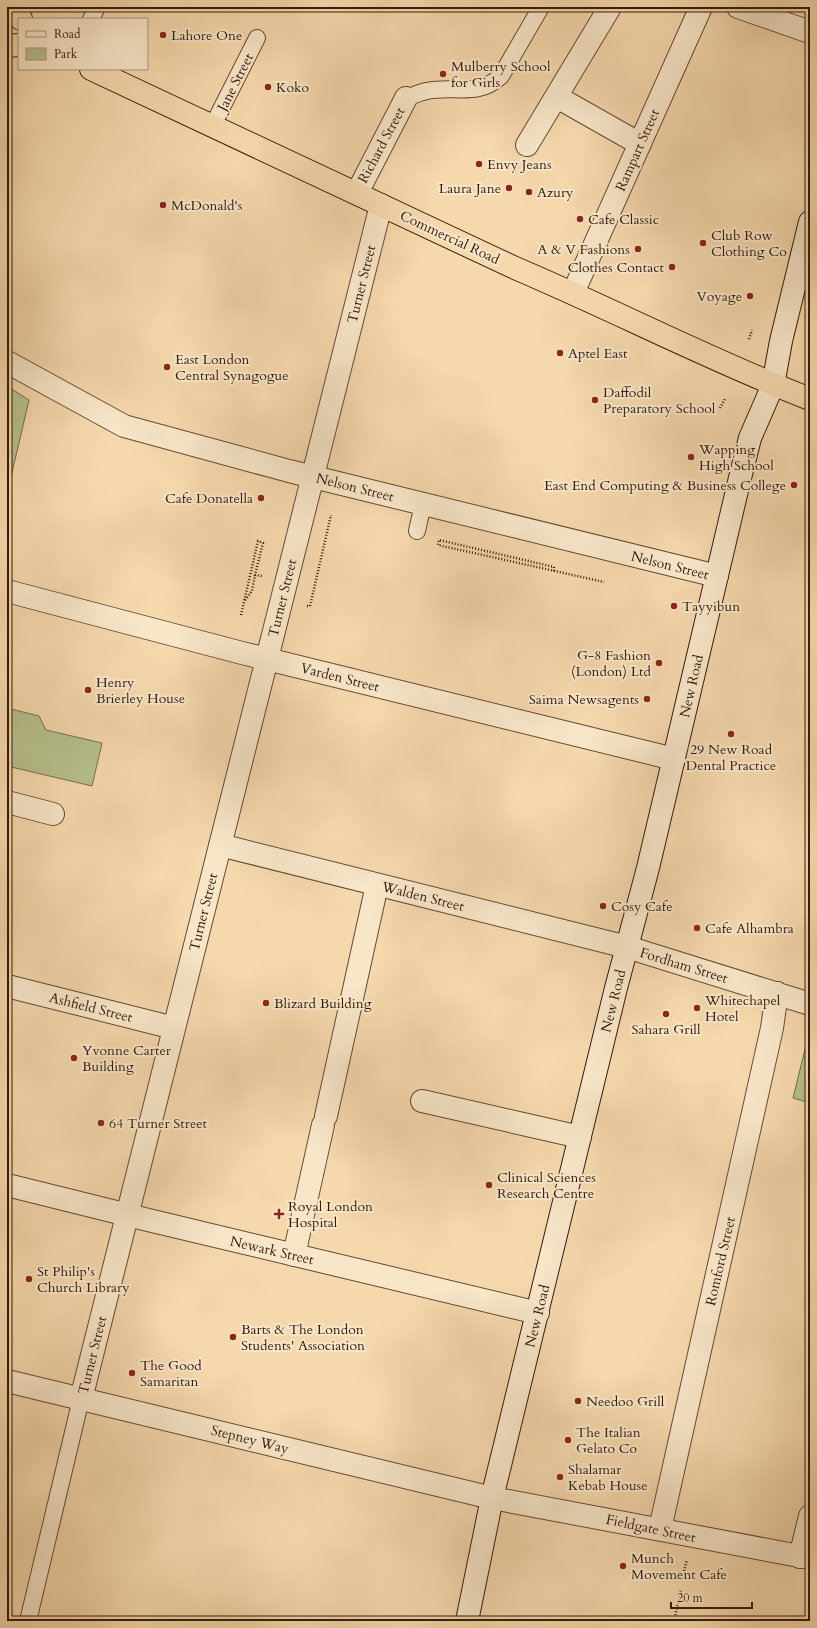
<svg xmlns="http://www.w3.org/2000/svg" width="817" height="1628" font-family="Cardo,serif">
  <rect width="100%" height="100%" fill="#f5d8ac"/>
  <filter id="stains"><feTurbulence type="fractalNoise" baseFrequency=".005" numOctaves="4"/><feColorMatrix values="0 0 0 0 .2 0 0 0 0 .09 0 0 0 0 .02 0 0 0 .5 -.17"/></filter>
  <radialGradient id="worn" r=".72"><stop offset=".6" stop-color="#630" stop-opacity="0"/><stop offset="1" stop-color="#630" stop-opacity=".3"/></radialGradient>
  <path fill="#b6c08d" stroke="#756d4c" d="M7,386L29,400L7,494Z
    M7,708L39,716L46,730L102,743L92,786L7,766Z
    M809,1033H810V1103L793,1098Z"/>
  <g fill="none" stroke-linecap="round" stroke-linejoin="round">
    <g stroke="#644a32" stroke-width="18">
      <path id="service" d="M91,19L97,7
        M406,98C413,96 420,92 427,91C455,85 477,98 501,76L541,7
        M213,125L257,38
        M417,531L423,504
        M28,1621L81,1399"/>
    </g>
    <g stroke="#644a32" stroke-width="24">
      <path id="pedestrian" d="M7,802L53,814
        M326,1116L377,885
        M294,1255L323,1125"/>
    </g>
    <g stroke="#644a32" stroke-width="24">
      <path id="minor" d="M738,7L810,32
        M557,97L640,144
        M527,145L610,7
        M357,193L406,98
        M573,293L701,7
        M7,362L124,426L289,471L717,576
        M7,591L242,653L674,759
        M220,845L627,947L810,1004
        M7,986L174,1028
        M422,1101L580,1137
        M7,1185L144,1219L538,1313
        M81,1399L381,205
        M660,1529L772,1028L777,993
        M800,1557L810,1516"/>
    </g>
    <g stroke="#644a32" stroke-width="24">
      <path id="tertiary" d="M7,1381L492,1498L810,1558"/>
    </g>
    <g stroke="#341a0a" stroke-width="24">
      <path id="secondary" d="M467,1621L492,1498L616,988L648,868L739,482L750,438L773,385L781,341L810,222"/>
    </g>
    <g stroke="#341a0a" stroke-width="24">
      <path id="trunk" d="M7,7L16,12L21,19
        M7,46L19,45
        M91,69L515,268C614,310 710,360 810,399"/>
    </g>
    <path stroke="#341a0a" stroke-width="2.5" stroke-dasharray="1 2" stroke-linecap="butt" d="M749,339L752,330
      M720,408L725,399
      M554,571V567L439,540L438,545L604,582
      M245,600L252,591L255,575
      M307,606H310L331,515
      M241,615L258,541L263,543L255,575L262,576
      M684,1571L687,1560
      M674,1621L681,1589"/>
    <use href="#service" stroke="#f8e6c9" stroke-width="16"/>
    <use href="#pedestrian" stroke="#f8e6c9" stroke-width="22"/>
    <use href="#minor" stroke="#f8e6c9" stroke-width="22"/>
    <use href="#tertiary" stroke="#f8e6c9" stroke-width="22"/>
    <use href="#secondary" stroke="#f8e6c9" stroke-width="22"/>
    <use href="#trunk" stroke="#f5d8ac" stroke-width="22"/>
  </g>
  <g fill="#8f2418" stroke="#f8e6c9" stroke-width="1.5">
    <circle cx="163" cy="35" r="4"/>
    <circle cx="443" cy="74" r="4"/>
    <circle cx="268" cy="87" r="4"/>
    <circle cx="479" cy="164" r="4"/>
    <circle cx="509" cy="188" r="4"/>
    <circle cx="529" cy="192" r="4"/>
    <circle cx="163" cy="205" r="4"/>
    <circle cx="580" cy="219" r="4"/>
    <circle cx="703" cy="243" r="4"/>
    <circle cx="638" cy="249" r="4"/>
    <circle cx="672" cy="267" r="4"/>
    <circle cx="750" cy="296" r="4"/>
    <circle cx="560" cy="353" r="4"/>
    <circle cx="167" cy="367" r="4"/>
    <circle cx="595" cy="400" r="4"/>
    <circle cx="691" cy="457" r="4"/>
    <circle cx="794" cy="485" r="4"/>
    <circle cx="261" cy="498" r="4"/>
    <circle cx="674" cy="606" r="4"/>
    <circle cx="659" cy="663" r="4"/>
    <circle cx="88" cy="690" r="4"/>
    <circle cx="647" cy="699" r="4"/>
    <circle cx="731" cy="734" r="4"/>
    <circle cx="603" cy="906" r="4"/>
    <circle cx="697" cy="928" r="4"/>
    <circle cx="266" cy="1003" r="4"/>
    <circle cx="697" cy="1008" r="4"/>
    <circle cx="666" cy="1014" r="4"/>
    <circle cx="74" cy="1058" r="4"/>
    <circle cx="101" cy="1123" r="4"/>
    <circle cx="489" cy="1185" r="4"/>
    <path d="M277 1208h4v4h4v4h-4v4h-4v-4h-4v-4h4z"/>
    <circle cx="29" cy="1279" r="4"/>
    <circle cx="233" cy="1337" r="4"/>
    <circle cx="132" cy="1373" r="4"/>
    <circle cx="578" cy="1401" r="4"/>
    <circle cx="568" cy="1440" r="4"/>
    <circle cx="560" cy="1477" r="4"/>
    <circle cx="623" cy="1566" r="4"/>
  </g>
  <g text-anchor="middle" stroke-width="4" stroke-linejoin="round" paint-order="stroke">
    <g font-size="14" fill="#341a0a" stroke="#f8e6c9" text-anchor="start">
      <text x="171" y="40">Lahore One</text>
      <text x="451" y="71">Mulberry School<tspan x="451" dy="16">for Girls</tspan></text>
      <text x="276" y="92">Koko</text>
      <text x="487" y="169">Envy Jeans</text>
      <text x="501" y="193" text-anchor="end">Laura Jane</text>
      <text x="537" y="197">Azury</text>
      <text x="171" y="210">McDonald's</text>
      <text x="588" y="224">Cafe Classic</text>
      <text x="711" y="240">Club Row<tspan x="711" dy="16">Clothing Co</tspan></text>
      <text x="630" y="254" text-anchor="end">A &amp; V Fashions</text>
      <text x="664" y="272" text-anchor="end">Clothes Contact</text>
      <text x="742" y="301" text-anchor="end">Voyage</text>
      <text x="568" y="358">Aptel East</text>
      <text x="175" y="364">East London<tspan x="175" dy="16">Central Synagogue</tspan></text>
      <text x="603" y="397">Daffodil<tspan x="603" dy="16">Preparatory School</tspan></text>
      <text x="699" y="454">Wapping<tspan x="699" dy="16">High School</tspan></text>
      <text x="786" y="490" text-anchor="end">East End Computing &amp; Business College</text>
      <text x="253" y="503" text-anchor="end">Cafe Donatella</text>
      <text x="682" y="611">Tayyibun</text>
      <text x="651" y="660" text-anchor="end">G-8 Fashion<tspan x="651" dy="16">(London) Ltd</tspan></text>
      <text x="96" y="687">Henry<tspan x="96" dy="16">Brierley House</tspan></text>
      <text x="639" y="704" text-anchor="end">Saima Newsagents</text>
      <text x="731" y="754" text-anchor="middle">29 New Road<tspan x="731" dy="16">Dental Practice</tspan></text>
      <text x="611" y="911">Cosy Cafe</text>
      <text x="705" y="933">Cafe Alhambra</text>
      <text x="705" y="1005">Whitechapel<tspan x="705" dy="16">Hotel</tspan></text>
      <text x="274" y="1008">Blizard Building</text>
      <text x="666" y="1034" text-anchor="middle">Sahara Grill</text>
      <text x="82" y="1055">Yvonne Carter<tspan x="82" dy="16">Building</tspan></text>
      <text x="109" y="1128">64 Turner Street</text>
      <text x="497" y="1182">Clinical Sciences<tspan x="497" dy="16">Research Centre</tspan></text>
      <text x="288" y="1211">Royal London<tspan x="288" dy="16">Hospital</tspan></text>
      <text x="37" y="1276">St Philip's<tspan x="37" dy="16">Church Library</tspan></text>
      <text x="241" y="1334">Barts &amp; The London<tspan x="241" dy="16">Students' Association</tspan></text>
      <text x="140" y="1370">The Good<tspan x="140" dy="16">Samaritan</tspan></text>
      <text x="586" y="1406">Needoo Grill</text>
      <text x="576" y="1437">The Italian<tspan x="576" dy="16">Gelato Co</tspan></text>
      <text x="568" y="1474">Shalamar<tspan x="568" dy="16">Kebab House</tspan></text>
      <text x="631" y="1563">Munch<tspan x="631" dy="16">Movement Cafe</tspan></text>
    </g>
    <g font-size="14" fill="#341a0a" stroke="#f8e6c9">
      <text transform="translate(235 82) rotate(-63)" y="5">Jane Street</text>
      <text transform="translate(381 145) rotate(-62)" y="5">Richard Street</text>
      <text transform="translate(637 150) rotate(-66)" y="5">Rampart Street</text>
      <text transform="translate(450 237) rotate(25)" y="5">Commercial Road</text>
      <text transform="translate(361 284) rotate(-76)" y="5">Turner Street</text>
      <text transform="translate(355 487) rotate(14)" y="5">Nelson Street</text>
      <text transform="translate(670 565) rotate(14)" y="5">Nelson Street</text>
      <text transform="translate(282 598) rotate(-76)" y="5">Turner Street</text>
      <text transform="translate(340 677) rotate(14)" y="5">Varden Street</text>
      <text transform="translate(691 686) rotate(-77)" y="5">New Road</text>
      <text transform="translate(423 896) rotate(14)" y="5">Walden Street</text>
      <text transform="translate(203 912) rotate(-76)" y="5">Turner Street</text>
      <text transform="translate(684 965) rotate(17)" y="5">Fordham Street</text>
      <text transform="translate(613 1001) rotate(-76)" y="5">New Road</text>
      <text transform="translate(91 1007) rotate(14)" y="5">Ashfield Street</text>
      <text transform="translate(272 1250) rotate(13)" y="5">Newark Street</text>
      <text transform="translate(720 1261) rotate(-77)" y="5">Romford Street</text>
      <text transform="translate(537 1316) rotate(-76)" y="5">New Road</text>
      <text transform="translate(92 1355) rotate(-76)" y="5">Turner Street</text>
      <text transform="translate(250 1439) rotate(14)" y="5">Stepney Way</text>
      <text transform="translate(651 1528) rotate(12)" y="5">Fieldgate Street</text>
    </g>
  </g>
  <rect width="817" height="1628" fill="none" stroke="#f5d8ac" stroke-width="24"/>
  <rect x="8" y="8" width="801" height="1612" fill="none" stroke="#341a0a" stroke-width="2"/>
  <rect x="12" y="12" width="793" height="1604" fill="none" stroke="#341a0a"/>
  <rect x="18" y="18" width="130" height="52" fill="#f8e6c9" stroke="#aa947d"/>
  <rect x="26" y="31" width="20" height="6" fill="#f8e6c9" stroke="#aa947d"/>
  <text x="54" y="38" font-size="12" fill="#341a0a">Road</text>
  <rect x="26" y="48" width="20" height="12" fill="#b6c08d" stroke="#aa947d"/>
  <text x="54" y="58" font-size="12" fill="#341a0a">Park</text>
  <path d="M671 1602v6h81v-6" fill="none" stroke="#341a0a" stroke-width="2"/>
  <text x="677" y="1602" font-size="12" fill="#341a0a" stroke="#f8e6c9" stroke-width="3" paint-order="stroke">20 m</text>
  <rect width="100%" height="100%" filter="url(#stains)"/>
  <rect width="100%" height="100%" fill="url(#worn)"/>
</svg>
